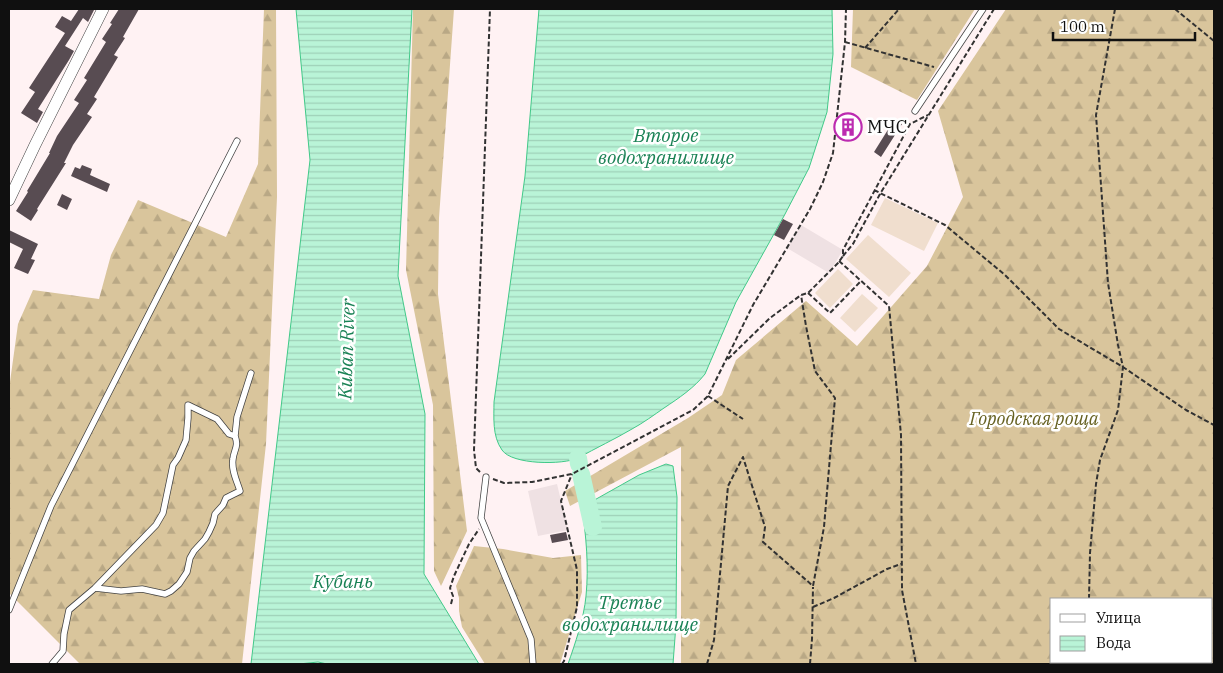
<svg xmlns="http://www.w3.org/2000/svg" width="1223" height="673" font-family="'IBM Plex Serif',serif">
  <defs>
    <pattern id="forest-firs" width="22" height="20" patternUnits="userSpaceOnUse" patternTransform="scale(1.25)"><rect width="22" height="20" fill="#d9c59c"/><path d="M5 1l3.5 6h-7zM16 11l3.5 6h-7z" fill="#b9a885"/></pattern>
    <pattern id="water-rules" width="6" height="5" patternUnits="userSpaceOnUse" patternTransform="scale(1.25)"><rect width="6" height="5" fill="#b9f4d7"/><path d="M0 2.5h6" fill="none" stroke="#9ed0b8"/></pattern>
  </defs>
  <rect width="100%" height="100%" fill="#fff2f3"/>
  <path fill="url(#forest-firs)" fill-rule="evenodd" d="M264,9H276L277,197L266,444L242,664H80L9,593V389L18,324L33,290L99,299L111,255L138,200L226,237L258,164Z
    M413,9H454L439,218L438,294L467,531L441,586L434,571L433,405L406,270Z
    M853,9H975L917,100L851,67Z
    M1006,9H1214V664H681V447L570,506L565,491L688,418L722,395L736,360L806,301L857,346L927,266L963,197L938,111ZM1212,599V662H1052V599Z
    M474,546L503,549L553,558L581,555L582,592L560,664H485L462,627L459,611V598L456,586Z"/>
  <path fill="#f0dece" d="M885,198L938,223L924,251L871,225Z
    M868,235L911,273L889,297L846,259Z
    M838,269L853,284L830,308L815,293Z
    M862,294L878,308L855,332L840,318Z"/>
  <path fill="#efe1e3" d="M801,225L843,250L829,273L787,248Z
    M557,484L568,530L538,536L528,491Z"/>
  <path fill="url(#water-rules)" stroke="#42c989" d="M296,9H412L398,276L425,414L424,574L479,664H327L318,662L299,664H251L310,160Z
    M539,9H832L833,54L827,112L809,168L784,216L736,302L705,374C694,388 679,398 664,408C654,415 643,423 632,429C615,439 596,448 578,458C563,465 512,465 502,450C492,436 494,417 494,402L525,176Z
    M666,464L673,466L677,497L676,624L673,664H568C575,644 584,618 586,596C589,566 586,536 582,507L639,475Z"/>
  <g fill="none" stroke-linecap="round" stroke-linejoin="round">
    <path stroke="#b9f4d7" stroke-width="18" d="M578,458L579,464
      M581,474L593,527"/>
  </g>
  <path fill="#584c52" d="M79,9L94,10L88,22L83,18L65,46L74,51L69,60L38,109L43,112L37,123L21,113L35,92L29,88L65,33L55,27L62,16L71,21Z
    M119,9H139L123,37L125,38L114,55L118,57L94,97L97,99L87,114L92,117L73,145L64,163H66L37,209L38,210L31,221L16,211L28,192L27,191L50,153H49L57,136L79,103L74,100L87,80L84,78L106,42L102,39L112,24L110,23Z
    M854,116L856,137L842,138L840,117Z
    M894,120L902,124L881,157L874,152Z
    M82,165L92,169L90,175L110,184L107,192L71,176L75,167L80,169Z
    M62,194L72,199L67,210L57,205Z
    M783,219L793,224L784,240L774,235Z
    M9,230L38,244L31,259L35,260L28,274L14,268L23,249L9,242Z
    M566,532L568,540L552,543L550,535Z"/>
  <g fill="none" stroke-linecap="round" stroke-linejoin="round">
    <g stroke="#434343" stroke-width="7">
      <path id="service" d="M915,111L983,9
        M486,477L481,518L531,639L533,664
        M95,588L121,591L142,589L165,594L171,591L179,584L187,572L190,558L194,551L205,539L209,532L213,523L215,514L223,505L226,498L240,491C237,481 231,470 233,459C234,449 239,447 235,436
        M9,610L51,506L237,141
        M52,664L63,651L64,634L69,610L95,588L156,525L163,513L173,465L178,458L186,440L188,418V405L217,419L229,434L235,436L237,417L251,373"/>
    </g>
    <g stroke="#434343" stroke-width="12">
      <path id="minor" d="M9,200L35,145L103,9"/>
    </g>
    <path stroke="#323232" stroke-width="2" stroke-dasharray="5 2.5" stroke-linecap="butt" d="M1175,9L1214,41
      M845,42L934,67
      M865,48L899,9
      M874,190L945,225L1005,275L1059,329L1123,367L1186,410L1214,425
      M843,256L853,244L880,194L994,9
      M839,261L889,306L901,435L902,590L916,664
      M808,293L830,313L860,282
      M728,359L770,318L801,295L808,293L838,263L843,256V250L910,124L928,115
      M708,396L743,419
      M480,472L476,468L474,450L490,9
      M493,479L504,483L532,482L572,474L693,410L708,396L753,305L810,209L823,182L833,153L845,42L846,9
      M1089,599L1090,553L1096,484L1100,460L1118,410L1123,367L1118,345L1108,283L1096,115L1115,9
      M451,604L453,596L450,588L454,576L469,544L479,529
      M813,607L834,598L887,569L901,564
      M1098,662L1099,664
      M562,664L564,661L577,607V570L561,501L572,474
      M707,664L714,640L728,486L743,457L765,527L763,542L813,586L824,527L835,398L815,371L806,326L801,295
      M810,664L812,639L813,587"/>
    <use href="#service" stroke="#fff" stroke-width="5.5"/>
    <use href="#minor" stroke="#fff" stroke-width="11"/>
  </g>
  <defs>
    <g id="building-ring" transform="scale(1.4375)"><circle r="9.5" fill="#fff" stroke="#bc2bb0" stroke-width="1.5"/><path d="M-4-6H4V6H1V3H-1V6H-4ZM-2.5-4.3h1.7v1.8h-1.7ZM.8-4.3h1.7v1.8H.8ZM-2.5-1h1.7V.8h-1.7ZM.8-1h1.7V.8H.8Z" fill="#bc2bb0"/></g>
  </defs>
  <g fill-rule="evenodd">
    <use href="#building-ring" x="848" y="127"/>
  </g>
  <g text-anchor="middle" stroke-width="5" stroke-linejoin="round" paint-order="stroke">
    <g font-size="18" fill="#101010" stroke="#fff" text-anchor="start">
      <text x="867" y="133">МЧС</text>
    </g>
    <g font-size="18" font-style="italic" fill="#666121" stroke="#fff">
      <text x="1034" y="425">Городская роща</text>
    </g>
    <g font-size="19" font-style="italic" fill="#1a8255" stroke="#fff">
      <text x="666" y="142">Второе<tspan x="666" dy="22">водохранилище</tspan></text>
      <text transform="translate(346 349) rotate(-88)" y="7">Kuban River</text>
      <text x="343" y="588">Кубань</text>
      <text x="630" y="609">Третье<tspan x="630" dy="22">водохранилище</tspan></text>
    </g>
  </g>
  <rect width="1223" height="673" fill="none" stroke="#101010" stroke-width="20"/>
  <rect x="1050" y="598" width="162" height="65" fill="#ffffff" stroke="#9f9f9f"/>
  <rect x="1060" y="614" width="25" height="8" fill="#ffffff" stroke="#9f9f9f"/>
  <text x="1096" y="623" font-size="15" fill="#101010">Улица</text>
  <rect x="1060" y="636" width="25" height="15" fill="url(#water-rules)" stroke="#9f9f9f"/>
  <text x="1096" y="648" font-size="15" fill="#101010">Вода</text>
  <path d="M1053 32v8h142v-8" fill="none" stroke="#101010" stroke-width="2.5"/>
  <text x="1060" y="32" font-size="15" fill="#101010" stroke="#ffffff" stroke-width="4" paint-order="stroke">100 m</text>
</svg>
